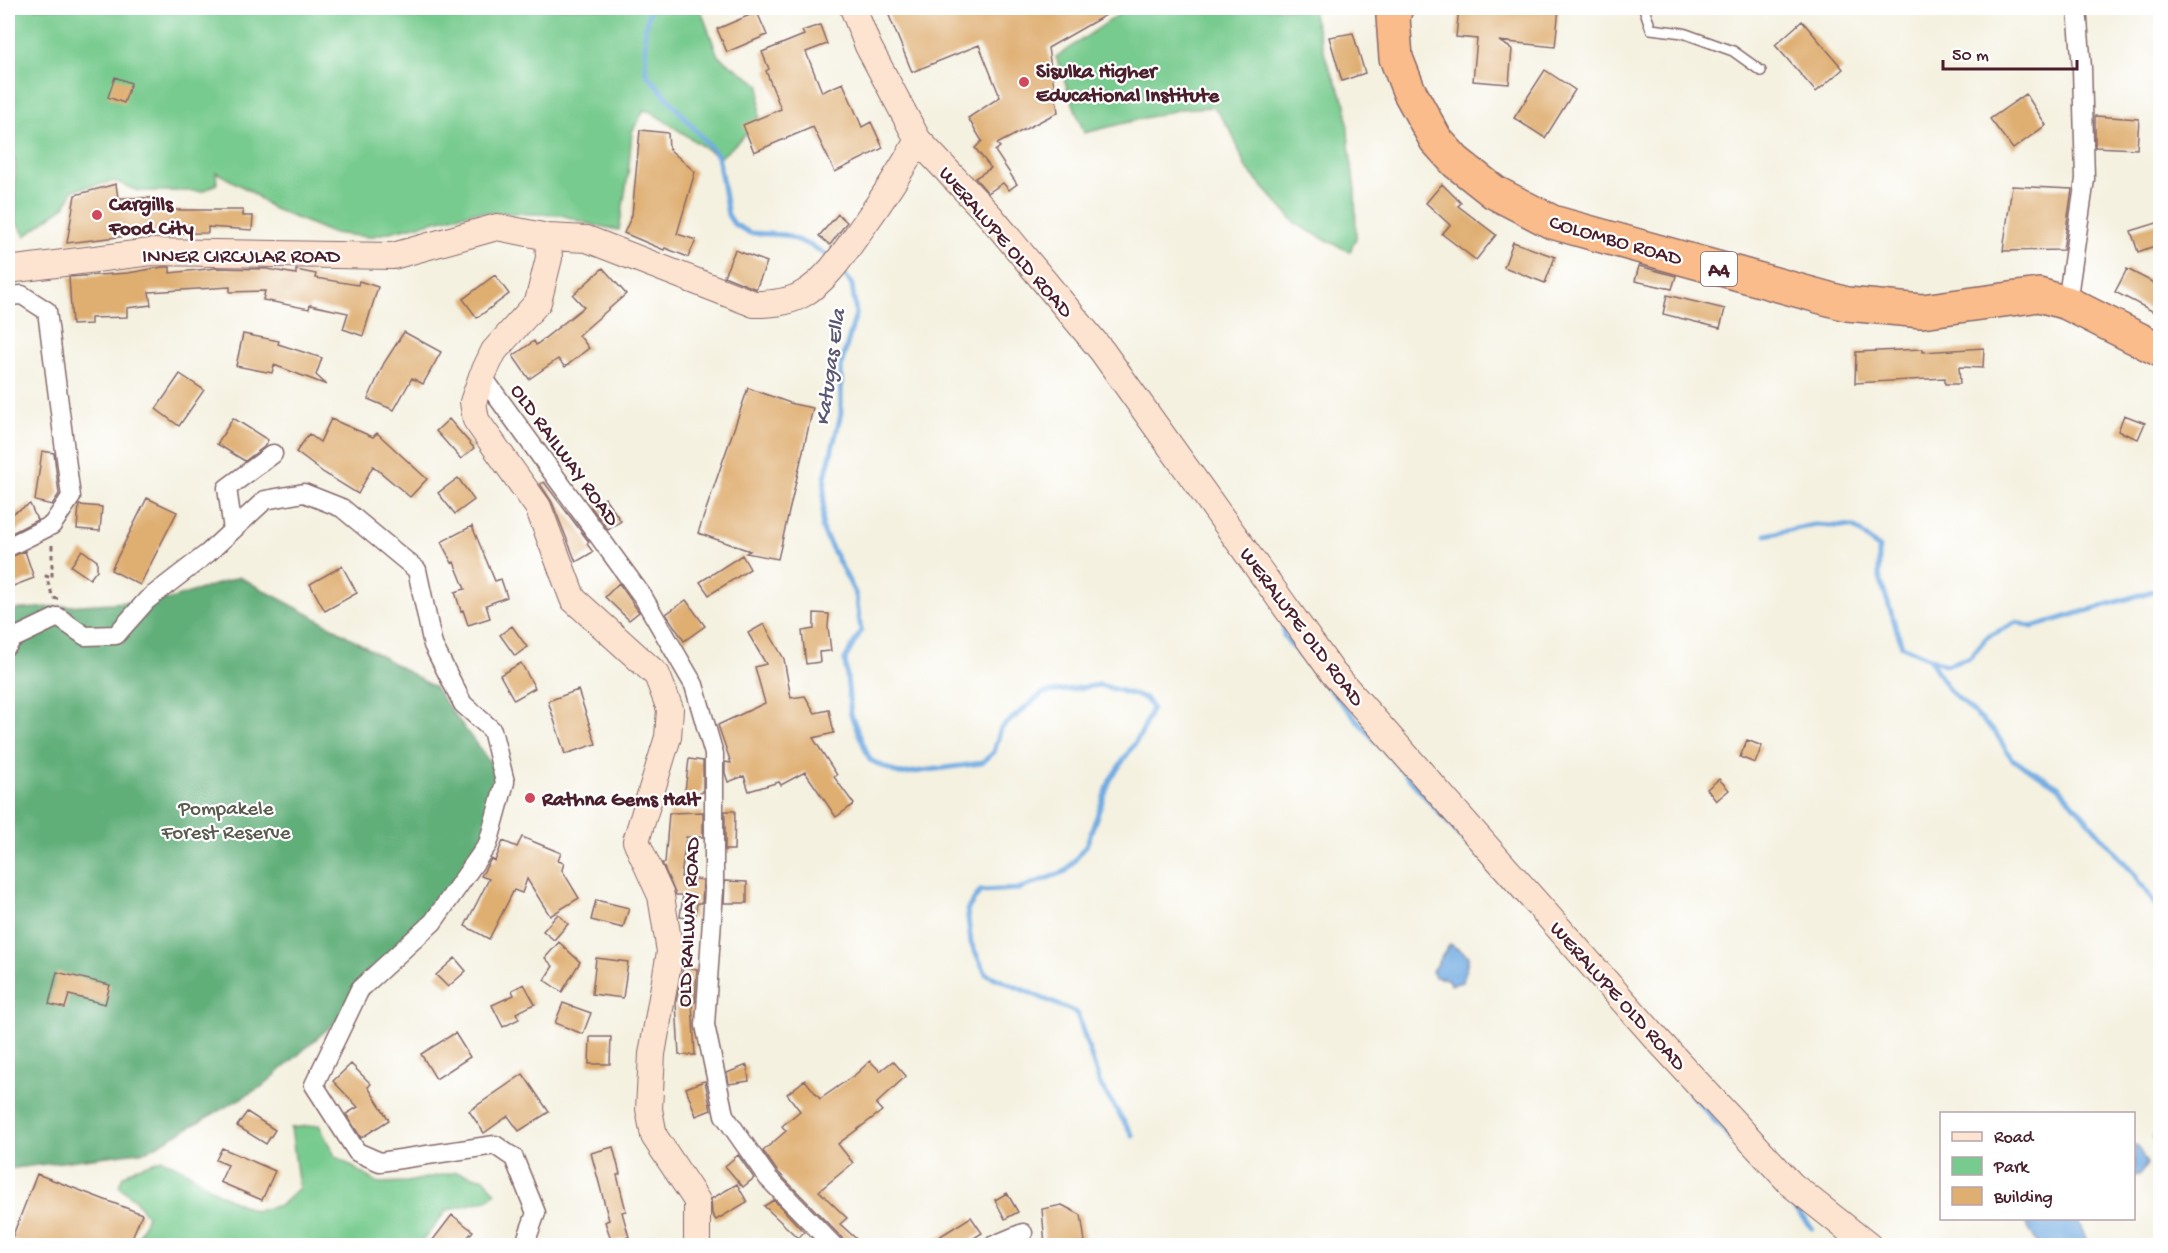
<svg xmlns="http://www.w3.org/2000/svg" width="2168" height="1253" font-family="'Gochi Hand',sans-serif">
  <rect width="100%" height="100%" fill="#fff"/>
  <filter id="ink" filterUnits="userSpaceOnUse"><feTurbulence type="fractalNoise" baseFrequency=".0167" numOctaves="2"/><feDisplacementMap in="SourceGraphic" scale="12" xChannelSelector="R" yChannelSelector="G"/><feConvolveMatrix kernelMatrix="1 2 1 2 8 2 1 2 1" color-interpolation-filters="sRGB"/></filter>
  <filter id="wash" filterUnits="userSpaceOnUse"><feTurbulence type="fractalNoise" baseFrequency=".008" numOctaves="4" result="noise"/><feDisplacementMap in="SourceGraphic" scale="24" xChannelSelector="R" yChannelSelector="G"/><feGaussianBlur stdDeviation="1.35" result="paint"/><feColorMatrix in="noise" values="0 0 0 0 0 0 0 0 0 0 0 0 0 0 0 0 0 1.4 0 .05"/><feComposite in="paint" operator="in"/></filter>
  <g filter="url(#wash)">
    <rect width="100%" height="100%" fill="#f4f1e0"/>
    <path fill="#77cb8e" stroke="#60755c" stroke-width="1.5" d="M8,8H134L227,12L246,8H700L718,56L760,85L759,122L720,158L651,112L644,110L632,132L628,175L619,230L589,224L562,215L473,212L369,237L332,233L272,208L250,191L216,172L217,184L203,191H138L115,181L73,190L66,205L25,236L15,220V160L8,157Z
      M1120,8H1314L1313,15L1328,65L1346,104L1349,145L1355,190L1356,238L1350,252L1297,225L1246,168L1231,131L1214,107L1181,109L1084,133L1056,57L1121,13Z
      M319,1125L335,1156L378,1183L407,1182L456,1172L485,1179L496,1193L487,1200L447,1210L419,1245H135L147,1216L135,1200L119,1186L123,1176L136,1168L162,1159L186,1171L221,1195L255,1211L281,1205L299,1188L291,1128Z"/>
    <path fill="#61af79" stroke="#566752" stroke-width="1.5" d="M239,577L325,623L434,687L506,784L467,868L368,993L263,1086L147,1151L8,1169V610L170,599Z"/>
    <path fill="#71abe1" stroke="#5e6586" stroke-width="1.5" d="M1450,944L1469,956L1463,982L1451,985L1447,979L1435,977L1432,971Z
      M2160,1121V1158L2154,1137Z
      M2134,1145L2138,1147L2147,1164L2139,1176L2134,1177Z
      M2024,1219H2077L2089,1245H2038Z"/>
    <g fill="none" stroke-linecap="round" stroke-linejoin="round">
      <path stroke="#71abe1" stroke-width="5" d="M650,8L645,29L646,73L718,156L728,215L734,224L750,233L785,235L812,246L831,258
        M841,269L852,285L856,314L841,365V414L825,477L822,529L856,595L861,631L845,659L851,715L870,760L899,774L982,763L994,752L1001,728L1043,693L1100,685L1145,698L1152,708L1141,734L1110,780L1086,846L1066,871L1019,889L980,891L967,910L971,943L986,974L1077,1013L1100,1084L1133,1136
        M1766,535L1814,525L1854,527L1879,548V575L1902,646L1946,665L1970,657L1987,637L2017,622L2032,627L2153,591L2160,592
        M1283,620L1284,636L1315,673L1464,840
        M1931,661L1948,689L1995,732L2012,759L2058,786L2133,873L2160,911
        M1688,1091L1812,1228"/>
    </g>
    <g id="blocks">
      <path fill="#dfae71" d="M886,8H929L932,15L949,8H1118L1048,48L1058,112L997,144L1000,147L995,151L1017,184L1009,190L1003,183L988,193L975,178L991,168L975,148L982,141L968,118L1000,97L979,45L912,72Z
        M1459,8H1559L1555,47L1499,41L1512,49L1509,84L1473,81L1477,39L1456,37Z
        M757,12L767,35L727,52L717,29Z
        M1802,21L1843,69L1816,92L1775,45Z
        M820,25L827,44L806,52L822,92L843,83L862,127L871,122L883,148L835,172L813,127L754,152L743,125L781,109L766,71L769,69L762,52L804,35L802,31Z
        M1353,33L1365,73L1342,81L1329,37Z
        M1545,70L1575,90L1545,138L1514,118Z
        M115,77L131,83L124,103L108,97Z
        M2026,94L2046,125L2013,149L1990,119Z
        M2095,116L2139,119L2137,149L2095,147Z
        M640,130L668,133L669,149L695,172L677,234L696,240L688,257L665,248L664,250L624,233L632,215Z
        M116,184L118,198H152V210H243V216H253L252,230L208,227V233L126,234V236L67,243L75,195Z
        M1442,184L1461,203L1458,206L1496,235L1476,260L1442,234L1450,225L1426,203Z
        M2012,186L2072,189L2063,250L2003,251Z
        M838,214L847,222L830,245L819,236Z
        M2160,222V244L2138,252L2131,231Z
        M1513,242L1555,257L1545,283L1504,267Z
        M735,250L767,262L756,289L724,276Z
        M1639,266L1676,276L1672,289L1635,281Z
        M163,267H170V273L216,268L267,269L296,274V270L316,274L315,278L358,285L359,281L378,287L363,336L343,329L348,313L310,305L309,309L263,300L265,291L230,292V287L149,292L151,305L127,308V317L91,318V324L72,325L69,277L128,273Z
        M603,268L626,294L579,335L589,348L565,367L558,359L529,379L513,356L534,341L536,345L584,307L573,295Z
        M2127,269L2160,286V315L2115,292Z
        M495,275L509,294L477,318L463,299Z
        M1667,295L1725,309L1720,328L1663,314Z
        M404,332L441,352L423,384L412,378L394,410L368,399L384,363Z
        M243,334L279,341L278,344L322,358L316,375L327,385L274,365L272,373L236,366Z
        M1984,348L1983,368L1959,367L1960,384H1945V378L1855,383L1856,352L1923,349V352Z
        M180,374L204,390L179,426L156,409Z
        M748,388L793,404L813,408L778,559L746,553L750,551L698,533Z
        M2124,415L2145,423L2138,439L2118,431Z
        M233,418L268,440L264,447L245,461L217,444Z
        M331,419L373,437L377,433L427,479L410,497L373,466L358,494L324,473L296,452L309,434L320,442Z
        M449,419L474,448L461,459L436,431Z
        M42,451L54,453L59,494L52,505L35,501Z
        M458,478L474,500L455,514L438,493Z
        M544,482L589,542L587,544L593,552L576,562L552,502L540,484Z
        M147,498L177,512L140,585L111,570Z
        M605,498L621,521L608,530L591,507Z
        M30,504L37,520L8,535V508L10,507L12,514Z
        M79,505L102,507L100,531L77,529Z
        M472,526L495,581L501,579L507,597L486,605L490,618L468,625L463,610L461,611L455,592L465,589L454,562L452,563L441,542Z
        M82,550L97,561V570L90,579L71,566Z
        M25,551L34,578L8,588V558Z
        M742,555L750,569L709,595L700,582Z
        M342,566L357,593L325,611L310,584Z
        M619,583L639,612L629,620L605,597Z
        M686,600L705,626L684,641L666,614Z
        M814,613L829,614L828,627L831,651L819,652L820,662L806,664L802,631L814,629Z
        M764,624L784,659L791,698L805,696L815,713L829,710L834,733L813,738L837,775L834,777L854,804L836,817L805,772L781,785L779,782L749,791L744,776L728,782L725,773V762L731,763L718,725L765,703L755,667L766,664L748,633Z
        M512,626L527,647L515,656L500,635Z
        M521,663L535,688L514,700L500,675Z
        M578,690L596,744L565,754L548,701Z
        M1747,740L1762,746L1755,763L1740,757Z
        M689,759L703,761V792L684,799Z
        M1719,779L1729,790L1716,801L1707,789Z
        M725,811H735L734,850H725Z
        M703,812V837H686L681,877L703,880L702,903H697L695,919L680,917L683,895H676L662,863H665L669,813Z
        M522,837L561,853L558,861L564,863L562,870L579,898L550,916L527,879L522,893L514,890L489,939L465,926L489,879L481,876L491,859L495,861L503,841L517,847Z
        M725,881L747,882V903H724Z
        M596,900L629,908L623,928L591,920Z
        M558,914L568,924L554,940L543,931Z
        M559,942L580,962L562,992L544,980L553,966L545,958Z
        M455,958L466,971L448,987L436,975Z
        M596,958L628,962L623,998L592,994Z
        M683,967L697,969L695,1002H692L695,1055H679L676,1002Z
        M57,972L110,985L105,1004L69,995L65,1008L49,1004Z
        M524,984L535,1004L516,1013L519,1019L503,1027L492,1005L514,995L512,990Z
        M563,1003L591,1013L583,1034L555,1023Z
        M455,1033L470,1057L436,1079L421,1054Z
        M590,1037H611L610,1064H589Z
        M870,1061L880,1071L893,1061L906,1076L876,1104L882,1111L838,1144L853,1163L819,1191L847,1218L840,1224L863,1245H845L842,1238L777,1171L763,1151L786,1131L782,1126L800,1111L787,1094L805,1080L820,1099L856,1074Z
        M351,1064L371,1084L368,1087L389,1120L361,1138L346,1114L358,1107L333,1081Z
        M747,1065L749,1081L729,1084L727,1073Z
        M523,1074L549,1112L519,1131L508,1116L484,1133L469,1111Z
        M704,1081H705L711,1110L696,1116L686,1088Z
        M247,1112L275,1130L266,1144L237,1126Z
        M613,1147L620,1174L617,1175L626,1211L622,1212L629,1237L612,1242L605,1222L609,1220L591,1153Z
        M222,1148L275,1171L262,1200L220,1182L228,1165L216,1160Z
        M738,1155L754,1178L743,1187L725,1166Z
        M37,1174L142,1214L129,1245H26L11,1240Z
        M737,1184L747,1202L716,1220L712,1214L711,1199Z
        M1007,1193L1018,1212L1005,1219L995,1200Z
        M774,1200L804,1232L798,1238L764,1206Z
        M1062,1205L1081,1215L1085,1242L1045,1245L1042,1209Z
        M452,1215L473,1231L461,1245H429Z
        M971,1217L982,1233L963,1245H926Z"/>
    </g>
  </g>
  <g filter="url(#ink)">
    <use href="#blocks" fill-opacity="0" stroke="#86686a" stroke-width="1.5"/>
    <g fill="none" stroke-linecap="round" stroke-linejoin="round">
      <g stroke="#86686a" stroke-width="12">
        <path id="lane" d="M1644,8L1651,29L1683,33L1733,51L1761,71"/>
      </g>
      <g stroke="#86686a" stroke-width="21">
        <path id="street" d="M8,296L22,295L47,311L71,497L52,525L8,547
          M2067,303L2085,179L2082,68L2077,8
          M482,376L643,597L694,685L714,754V890L705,1025L724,1115L768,1178L834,1246
          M233,530L227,488L273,454
          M8,645L12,639L58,617L85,636L116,635L147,600L208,553L265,500L304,493L342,508L417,570L433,645L463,704L492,730L505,782L488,844L433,922L360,989L314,1085L357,1152L380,1162L495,1145L514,1158L536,1213L524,1246
          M992,1246L1023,1233"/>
      </g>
      <g stroke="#86686a" stroke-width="28">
        <path id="secondary" d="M853,8L868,46L918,140L991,217L1102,351L1333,673L1656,1038L1792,1185L1869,1246
          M548,237L549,258L538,302L494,351L482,376L473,402L476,420L538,507L573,599L657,675L670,709L668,737L636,841L661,896L670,952L652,1054L649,1109L654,1136L697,1201V1246
          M8,270L151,252L393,256L497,227L548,237L587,239L754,304C770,304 788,303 803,294C828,279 844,253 861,229C882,200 901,171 918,140"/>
      </g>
      <g stroke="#86686a" stroke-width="36">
        <path id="highway" d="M1396,8L1393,17L1396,58L1409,91L1436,140L1456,162L1494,192L1552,222L1847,304L1922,311L2039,295L2067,303L2160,350"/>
      </g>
      <path stroke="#86686a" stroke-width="3" stroke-dasharray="4.5 4.5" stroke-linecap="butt" d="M52,545V578L46,576L53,598L58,599"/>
      <use href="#lane" stroke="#fff" stroke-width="9"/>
      <use href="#street" stroke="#fff" stroke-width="18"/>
      <use href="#secondary" stroke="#fde4d1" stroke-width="26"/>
      <use href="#highway" stroke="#fabc8b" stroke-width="33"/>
    </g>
  </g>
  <g fill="#d1495b" stroke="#fff" stroke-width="2">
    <circle cx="1024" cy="82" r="6"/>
    <circle cx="97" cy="215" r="6"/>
    <circle cx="530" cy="798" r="6"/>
  </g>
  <g text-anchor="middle" stroke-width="4.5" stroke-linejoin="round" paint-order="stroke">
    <rect fill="#fff" stroke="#80626b" stroke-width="1.5" x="1701" y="252" width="36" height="34" rx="4.5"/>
    <g font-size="20" font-weight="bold" fill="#4a1f2b">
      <text x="1719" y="276">A4</text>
    </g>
    <g font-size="21" font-weight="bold" fill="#4a1f2b" stroke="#fff" text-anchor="start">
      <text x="1036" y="77">Sisulka Higher<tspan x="1036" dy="24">Educational Institute</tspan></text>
      <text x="109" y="210">Cargills<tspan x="109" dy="24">Food City</tspan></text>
      <text x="542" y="805">Rathna Gems Halt</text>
    </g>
    <g font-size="21" fill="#4a1f2b" stroke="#fff">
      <text transform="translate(1616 239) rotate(16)" y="7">COLOMBO ROAD</text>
      <text transform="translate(1007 241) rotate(49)" y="7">WERALUPE OLD ROAD</text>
      <text x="241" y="262">INNER CIRCULAR ROAD</text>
      <text transform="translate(566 454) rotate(54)" y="7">OLD RAILWAY ROAD</text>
      <text transform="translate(1303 626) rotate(53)" y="7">WERALUPE OLD ROAD</text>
      <text transform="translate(687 922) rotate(-87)" y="7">OLD RAILWAY ROAD</text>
      <text transform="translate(1619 995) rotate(48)" y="7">WERALUPE OLD ROAD</text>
    </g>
    <g font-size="21" fill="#5a5b4e" stroke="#fff">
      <text x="226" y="814">Pompakele<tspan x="226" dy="24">Forest Reserve</tspan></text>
    </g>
    <g font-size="22" font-style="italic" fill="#5a5774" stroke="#fff">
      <text transform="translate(828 367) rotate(-82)" y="8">Katugas Ella</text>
    </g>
  </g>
  <rect width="2168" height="1253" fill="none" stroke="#fff" stroke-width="30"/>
  <rect x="1940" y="1112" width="195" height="108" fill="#ffffff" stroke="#b7a5aa" stroke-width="1.5"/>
  <rect x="1952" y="1132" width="30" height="9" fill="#fde4d1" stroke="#b7a5aa" stroke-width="1.5"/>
  <text x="1994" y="1142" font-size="18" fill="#4a1f2b">Road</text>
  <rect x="1952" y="1157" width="30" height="18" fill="#77cb8e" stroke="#b7a5aa" stroke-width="1.5"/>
  <text x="1994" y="1172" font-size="18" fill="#4a1f2b">Park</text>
  <rect x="1952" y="1187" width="30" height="18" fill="#dfae71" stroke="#b7a5aa" stroke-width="1.5"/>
  <text x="1994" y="1202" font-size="18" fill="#4a1f2b">Building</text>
  <path d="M1943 60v9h134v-9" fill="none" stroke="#4a1f2b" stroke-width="3"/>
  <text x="1952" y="60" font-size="18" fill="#4a1f2b" stroke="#ffffff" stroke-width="4.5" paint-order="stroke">50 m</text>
</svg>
